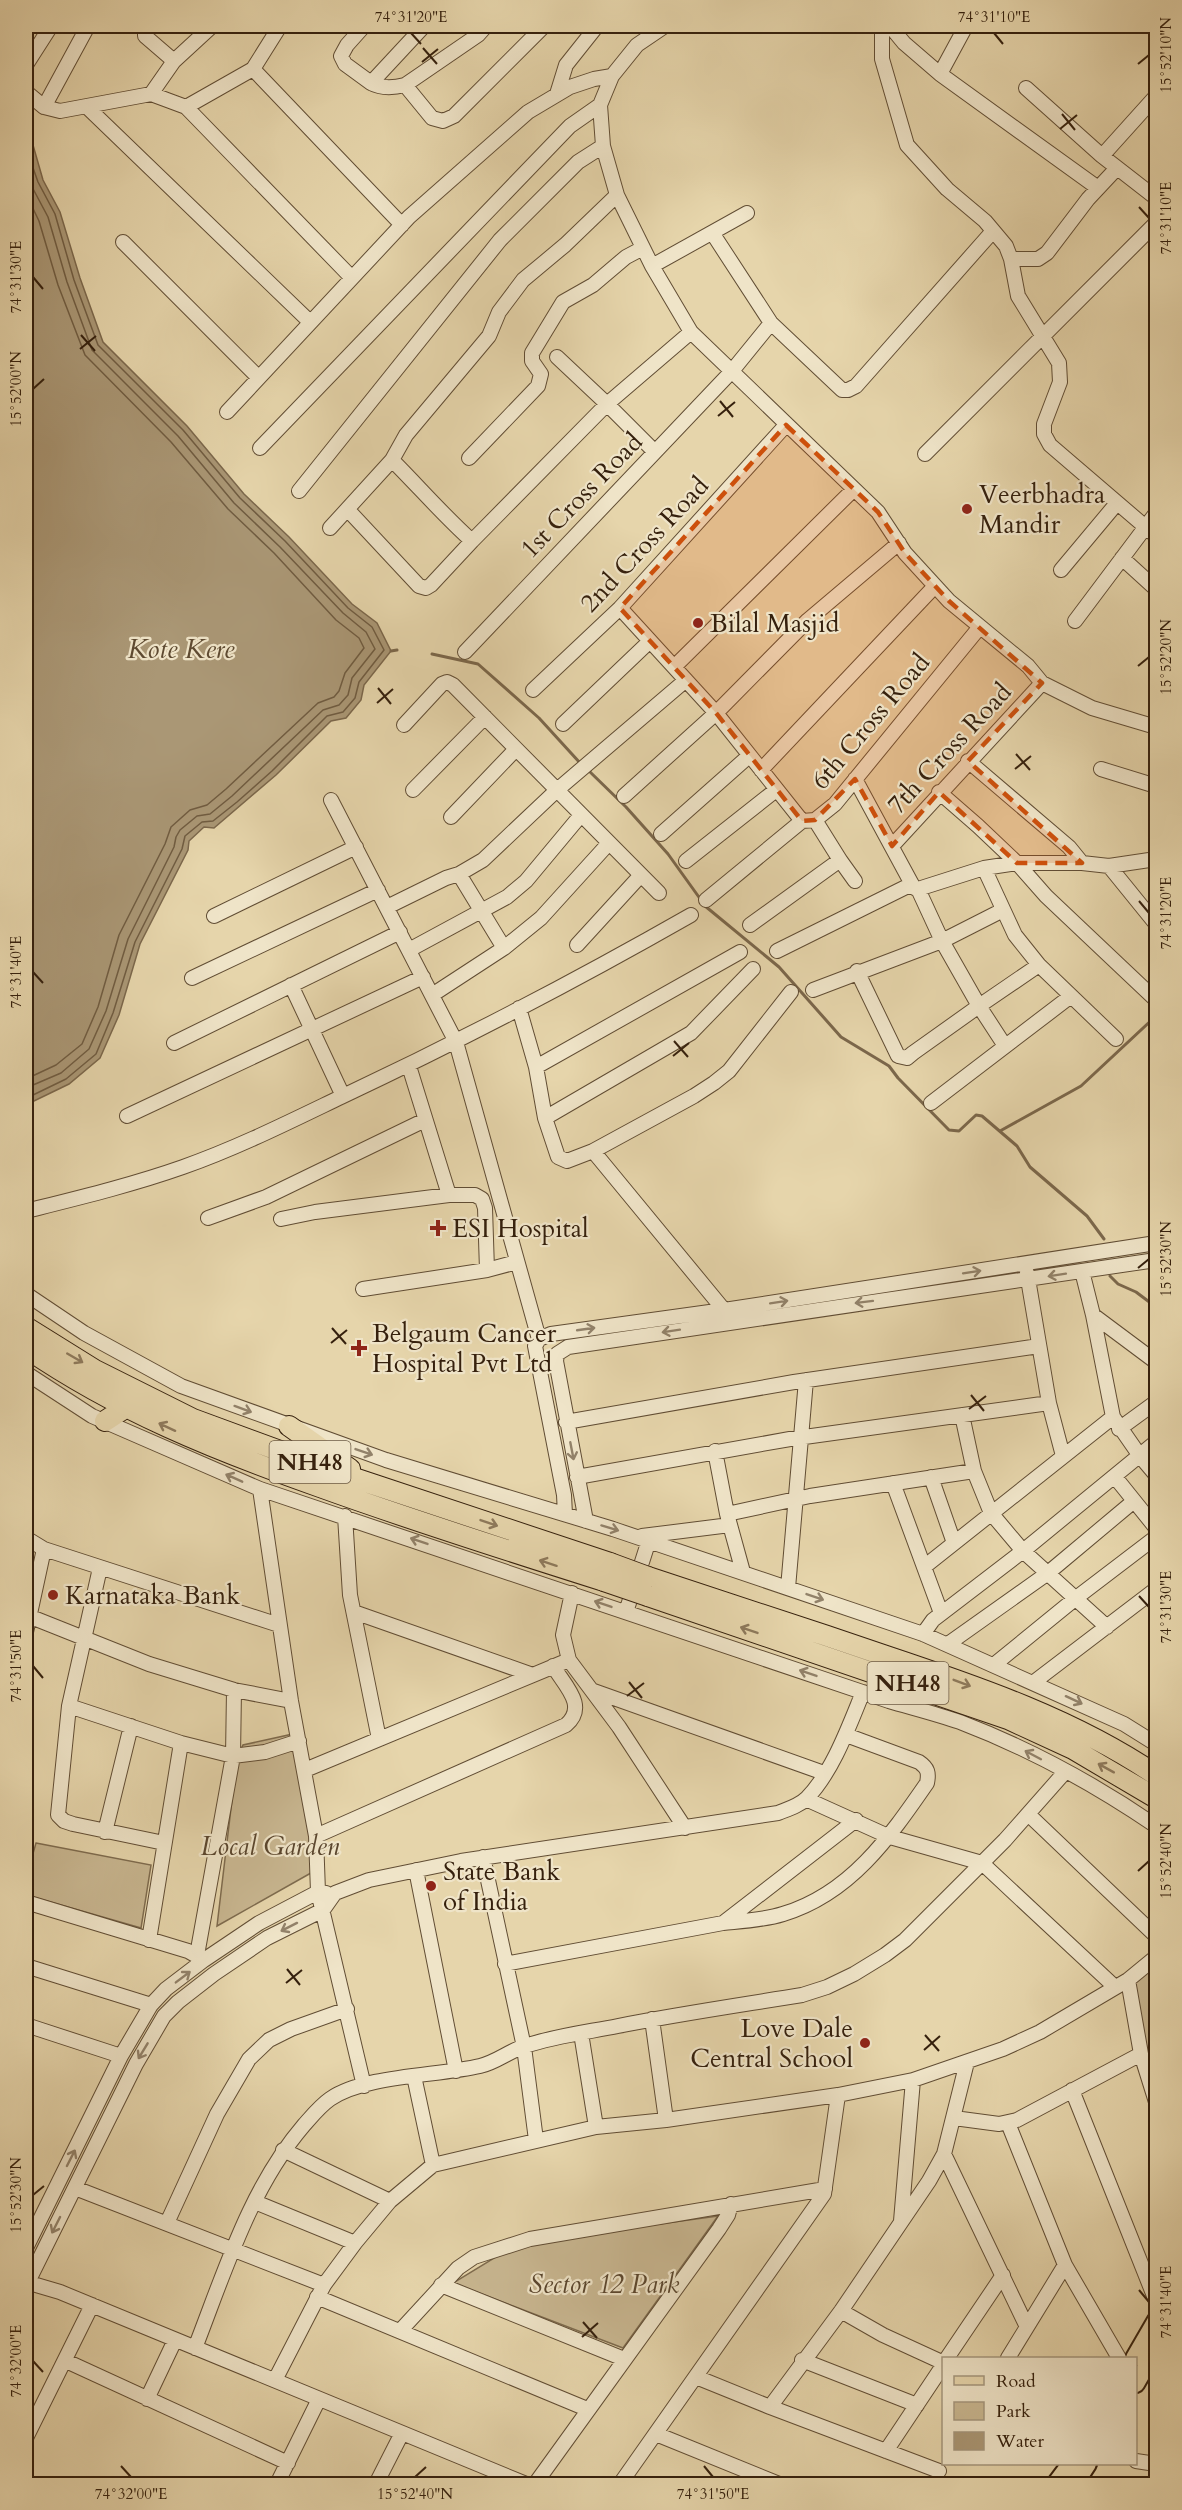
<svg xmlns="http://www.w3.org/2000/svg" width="1182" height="2510" font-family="Cardo,serif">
  <rect width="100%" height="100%" fill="#e6d5ab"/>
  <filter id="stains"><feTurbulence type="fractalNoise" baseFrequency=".00333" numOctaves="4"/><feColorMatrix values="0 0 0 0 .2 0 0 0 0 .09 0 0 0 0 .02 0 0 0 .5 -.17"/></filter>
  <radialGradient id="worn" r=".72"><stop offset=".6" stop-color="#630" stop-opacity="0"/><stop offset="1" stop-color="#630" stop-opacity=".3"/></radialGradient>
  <path fill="#c8b690" stroke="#7e6b4e" stroke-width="1.5" d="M293,1734L318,1869L217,1926L237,1758L243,1745Z
    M36,1843L151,1865L141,1928L26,1895V1878Z
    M1156,1957V2089L1131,1975Z
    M718,2216L623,2348L453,2283L519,2243Z"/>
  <path fill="#aa9775" stroke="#7b674b" stroke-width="1.5" d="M26,142L33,145L43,180L60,212L80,278L103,342L187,426L244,494L289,537L352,604L377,623L391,651L364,685L361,700L346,718L331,721L276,775L214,828L204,827L189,841L188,850L140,944L119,1015L100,1058L69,1084L34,1101L26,1102Z"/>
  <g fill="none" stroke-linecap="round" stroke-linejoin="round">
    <path stroke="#705c41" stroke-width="1.5" d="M26,148L38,182L55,214L74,280L98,345L183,430L240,498L285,541L348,608L372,627L384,650L359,682L355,698L343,712L327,716L272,771L237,802L213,821L202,822L185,836L182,849L135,942L113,1013L96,1054L66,1079L33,1095L26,1096
      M26,168L31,185L48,217L67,282L92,350L178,436L234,503L280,547L343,613L366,632L375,649L352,678L348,695L339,705L323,710L232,796L210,814L197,816L180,830L176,837L174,847L128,939L106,1011L89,1049L61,1073L26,1088
      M26,194L39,221L58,285L85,355L171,442L228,509L274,553L336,620L359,638L364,648L345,673L339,691L334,697L318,703L226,789L207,805L190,810L171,827L165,844L119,935L98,1007L82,1044L56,1065L26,1079"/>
    <path stroke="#7b674b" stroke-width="3" d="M391,651L397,650
      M432,654L478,664L539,718L581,764
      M588,770L626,807L668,854L701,900
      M705,906L779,967L841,1037L889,1066L898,1078L949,1130L959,1131L976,1115L982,1116L1017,1146L1030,1167L1087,1216L1104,1239
      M1000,1131L1081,1086L1156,1016
      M1110,1276L1118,1284L1136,1292L1156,1307"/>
    <g stroke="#614d34" stroke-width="16">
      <path id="minor" d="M88,26L44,107L60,111L151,94L186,107L253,69L280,26
        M145,26V36L174,61L151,94
        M364,26L347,45L341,56L345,64L371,83L424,26
        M665,26L637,45L612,76L600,105L603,146L617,195L652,266L691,332L878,512L905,553L949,601L1028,666L1042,683L1092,708L1156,727
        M882,26V59L907,145L947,189L985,221L1006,246L1011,259L1018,296L1059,363L1060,382L1044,424V434L1050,445L1156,536
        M890,26L904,43L940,74L1098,188
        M174,61L212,26
        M26,65L51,26
        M253,69L402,225
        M940,74L966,26
        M371,83C382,89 393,88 405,85L478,35L486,26
        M405,85L432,118L443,121L454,116L544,26
        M1026,88L1102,156L1156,198
        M26,92L44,107
        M557,94L566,65L597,26
        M87,107L310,322
        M186,107L352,278
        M1102,156L1156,96
        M713,234L771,323L842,390H848L856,386L993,231
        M123,242L258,377
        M1011,259H1038L1047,253L1088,199L1117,168
        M652,266L747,213
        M227,412L409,217L528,112L570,87L594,79L612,76
        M260,448L570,126L600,105
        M655,452L607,404L691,332
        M925,454L1156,223
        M469,458L538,386L541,374L532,361V353L563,302L593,285L626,257L643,248
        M392,460C419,487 444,516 472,541L607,404L557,357
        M299,491L500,240L578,162L603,146
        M348,510L419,586L426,588L431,585L472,541
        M330,528L392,460L406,435L489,336L499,312L523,280L565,245L617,195
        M1122,558L1156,589
        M1061,570L1117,503
        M620,608L716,713L802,821
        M1075,621L1156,513
        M465,652L732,371L771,323
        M674,667L853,490
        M533,690L620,608L786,425
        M563,724L650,641
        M404,725L442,684L447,682L453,685L659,893
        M968,761L1069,847L1082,863
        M1101,769L1156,786
        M761,770L935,586
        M855,779L914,888L918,889L984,868L1017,863H1082L1109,866L1156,859
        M413,790L485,717
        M939,792L978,826L1017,863L1046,896L1156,1000
        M624,796L716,713L808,620L899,543
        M331,800L456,1042L539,1339
        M451,817L516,749
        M815,820L840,860
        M661,834L749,756
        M892,846L1042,683
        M686,861L776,790
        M1109,866L1156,924
        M984,868L1015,935L1039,965L979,1006L1005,1046
        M459,874L504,948
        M706,900L802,821L815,820L835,804L979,628
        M387,907L446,878L459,874L483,860L557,790L686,680
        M214,916L356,847
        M750,925L840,860L855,881
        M577,945L641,875
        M409,950L507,897L526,881L581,815
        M777,951L912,884
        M1039,965L1116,1039
        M857,971L898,1056L907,1058L913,1053L979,1006L942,941L918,889
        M192,978L378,890
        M291,985L343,1096
        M813,990L942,941L1003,910
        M432,995L504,948L541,918L609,843
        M519,1008L536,1067L545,1118L558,1157L567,1161L593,1151L694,1096L714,1083L729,1071L791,992
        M174,1043L400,932
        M409,1066L449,1195
        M536,1067L740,952
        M931,1103L1071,996
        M127,1116L423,977
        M545,1118L691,1033L753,969
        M593,1151L724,1310
        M26,1211C78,1198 132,1185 183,1167C237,1148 289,1122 341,1097C460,1041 577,980 691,915
        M208,1218L266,1197L425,1120
        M281,1219L315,1212L449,1195H475L482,1199L485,1208L487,1270
        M1082,1271L1093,1315L1113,1417L1140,1456L1156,1475
        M363,1289L487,1270L517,1262
        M26,1294L84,1333L181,1386L386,1460L613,1529L923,1634L1124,1724L1156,1744
        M1093,1315L1156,1362
        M26,1373L92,1416L260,1489L889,1701C913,1708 937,1714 960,1722C1028,1748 1096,1785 1156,1826
        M1049,1403L1063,1456
        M962,1415L974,1471
        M566,1422L794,1382L1039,1346
        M1119,1429L1156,1402
        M715,1451L727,1514L743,1572
        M577,1477L790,1439L1049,1403L1027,1273
        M931,1477L954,1543
        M1115,1477L1156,1528
        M893,1483L941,1613
        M260,1489L291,1701L316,1836L318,1892L364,2086
        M565,1514L564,1495L535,1346L539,1339L551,1334L724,1310L1156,1243
        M727,1514L810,1496L974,1471L991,1513L1023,1551L1107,1627
        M345,1516L350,1595L379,1739
        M586,1521L556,1361L557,1354L568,1347L1156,1260
        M642,1536L730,1525
        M26,1538L44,1549L26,1632
        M44,1549L279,1625
        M924,1567L1113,1417
        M100,1568L69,1706L58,1815L64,1821L73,1824L164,1843
        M788,1588L806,1380
        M572,1593L563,1635L569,1660L619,1727L685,1828
        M354,1612L533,1675
        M626,1612L649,1540
        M26,1615L149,1664L234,1690L291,1701
        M923,1634L933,1620L1023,1551L1156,1442
        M948,1644L1048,1573L1134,1501
        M995,1664L1076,1598L1156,1537
        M1034,1682L1156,1589
        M594,1691L824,1773
        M69,1706L181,1743L233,1756L234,1690
        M305,1770L569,1660
        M806,1799L890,1837L982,1863L1115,1987
        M1028,1814L1156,1936
        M105,1832L131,1726
        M316,1836L566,1725C588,1706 565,1686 553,1666
        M483,1857L524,2047L536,2140
        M416,1870L456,2071
        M26,1902L188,1951L202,1959
        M723,1923L856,1820
        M149,1940L181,1743
        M197,1955L233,1756L265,1752L299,1741
        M505,1964L723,1923C743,1921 764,1920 783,1914C850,1894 889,1838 927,1783C929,1773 928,1768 919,1762L846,1735
        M26,1966L151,2005
        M1128,1980L1141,2054
        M652,2019L666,2120
        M26,2025L121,2056
        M581,2033L596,2127
        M414,2076L433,2165
        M1072,2090L1156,2301
        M954,2118L999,2124L1017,2120L1141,2054L1156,2102
        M1008,2123L1065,2265L1119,2358
        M283,2150L390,2201
        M944,2154L1027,2327
        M75,2188L324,2285
        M255,2202L355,2243
        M901,2221L913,2080
        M167,2223L217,2114L249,2059L269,2040L291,2029L347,2009
        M26,2248L121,2056L151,2005L166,1989L204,1960L259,1923L318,1892L326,1893
        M26,2282L60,2292L526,2484
        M441,2285L624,2359
        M26,2286L136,2064L164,2016L178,2002L214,1974L267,1938L323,1910L335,1893L369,1880L461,1861L778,1813C788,1809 799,1806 807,1798C833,1771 849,1726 863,1692
        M317,2297L587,2409
        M841,2311L883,2335L944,2363
        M400,2331L458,2268L474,2257L530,2239L825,2189
        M195,2348C225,2271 250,2188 304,2125C312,2116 320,2106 330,2099C365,2075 437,2076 480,2066C497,2062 509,2051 525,2046C555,2036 588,2032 618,2026C679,2014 741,2005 802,1995L827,1987L854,1974L885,1955L905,1940L1005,1840L1065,1772
        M947,2358L1003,2275
        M1008,2358L1065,2265
        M802,2360L917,2405
        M66,2361L288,2463
        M696,2377L770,2407L841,2311L929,2181L944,2154L967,2062
        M275,2380L324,2285L355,2243L390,2201L433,2165L596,2127L666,2120L838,2095L913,2080L1003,2049L1040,2032L1128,1980L1156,1957
        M147,2399L175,2340
        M770,2407L939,2471
        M656,2434L779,2484
        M26,2438L92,2305
        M886,2451L944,2364
        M1136,2461L1156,2464
        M277,2484L319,2399
        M376,2484L402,2433
        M535,2484L719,2229L728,2215L731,2204
        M620,2484L824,2194L838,2095"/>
    </g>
    <g stroke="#35200d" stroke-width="20">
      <path id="major" d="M1134,2358L1156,2320
        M1136,2384L1156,2349
        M1055,2484L1070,2464
        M1075,2484L1088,2464"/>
    </g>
    <g stroke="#35200d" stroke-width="22">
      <path id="highway" d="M26,1327L95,1370L193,1419L351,1477L610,1563
        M26,1348C118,1411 215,1450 320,1487C414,1521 509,1551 604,1581
        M105,1421L125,1408
        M289,1426L350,1469
        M648,1577C728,1603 807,1629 886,1656C979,1687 1075,1720 1156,1775
        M648,1596L1008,1719L1073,1749L1156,1798"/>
    </g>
    <use href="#minor" stroke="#efe4c8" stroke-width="14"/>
    <use href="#major" stroke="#e6d5ab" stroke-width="16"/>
    <use href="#highway" stroke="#e6d5ab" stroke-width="20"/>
    <g stroke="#35200d" stroke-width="22" stroke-linecap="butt">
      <path id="highway-bridge" d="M610,1563L648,1577
        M604,1581L648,1596"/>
    </g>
    <use href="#highway-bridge" stroke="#e6d5ab" stroke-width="20"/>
  </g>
  <defs><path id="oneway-shaft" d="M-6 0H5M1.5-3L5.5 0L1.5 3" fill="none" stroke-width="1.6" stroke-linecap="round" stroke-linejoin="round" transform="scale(1.5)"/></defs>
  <g stroke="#92826a">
    <use href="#oneway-shaft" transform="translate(972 1272) rotate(-9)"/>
    <use href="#oneway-shaft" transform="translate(1057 1275) rotate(171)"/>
    <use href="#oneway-shaft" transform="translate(779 1302) rotate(-9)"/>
    <use href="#oneway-shaft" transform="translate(864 1302) rotate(173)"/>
    <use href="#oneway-shaft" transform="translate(586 1329) rotate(-8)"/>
    <use href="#oneway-shaft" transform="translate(671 1331) rotate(171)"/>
    <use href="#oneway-shaft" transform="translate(243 1409) rotate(20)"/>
    <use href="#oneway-shaft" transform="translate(572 1451) rotate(79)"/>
    <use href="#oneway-shaft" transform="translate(364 1452) rotate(19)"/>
    <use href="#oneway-shaft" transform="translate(234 1478) rotate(-156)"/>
    <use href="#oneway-shaft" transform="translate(610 1528) rotate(17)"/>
    <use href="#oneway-shaft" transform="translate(419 1541) rotate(-161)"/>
    <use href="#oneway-shaft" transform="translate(815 1597) rotate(19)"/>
    <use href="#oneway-shaft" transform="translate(603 1604) rotate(-161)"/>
    <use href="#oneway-shaft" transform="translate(808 1673) rotate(-161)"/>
    <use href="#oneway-shaft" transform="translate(1074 1700) rotate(25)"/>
    <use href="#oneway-shaft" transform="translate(1033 1755) rotate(-152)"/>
    <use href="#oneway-shaft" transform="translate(289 1927) rotate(153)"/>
    <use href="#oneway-shaft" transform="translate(183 1977) rotate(-37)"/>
    <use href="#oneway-shaft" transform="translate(143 2051) rotate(121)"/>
    <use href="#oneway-shaft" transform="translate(71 2158) rotate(-63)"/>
    <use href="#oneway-shaft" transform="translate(56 2225) rotate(117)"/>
  </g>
  <g stroke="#8e7a5c">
    <use href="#oneway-shaft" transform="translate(75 1358) rotate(30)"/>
    <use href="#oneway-shaft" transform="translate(167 1427) rotate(-155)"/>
    <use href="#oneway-shaft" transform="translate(489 1523) rotate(19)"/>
    <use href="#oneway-shaft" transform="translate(548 1563) rotate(-162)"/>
    <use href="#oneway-shaft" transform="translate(749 1630) rotate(-161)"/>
    <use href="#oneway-shaft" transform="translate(962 1683) rotate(21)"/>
    <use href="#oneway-shaft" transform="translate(1106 1768) rotate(-151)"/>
  </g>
  <path fill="#cd500c" fill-opacity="0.2" stroke="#cd500c" stroke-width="4.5" stroke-dasharray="12 8" stroke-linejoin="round" d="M786,425L878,512L905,553L949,601L1042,683L968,761L1082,863H1017L939,792L892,846L855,779L815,820L802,821L716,713L620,608Z"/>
  <path fill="none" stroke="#35200d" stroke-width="2" d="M411,33L421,44M994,33L1003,44M423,48L437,64M422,62L438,49M1138,64L1149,55M1062,114L1075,130M1060,129L1077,115M1139,207L1149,218M33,277L43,289M81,335L95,351M80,349L96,336M33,389L44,379M720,401L733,417M718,416L735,402M1138,666L1149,657M378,688L391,704M377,703L393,689M1016,754L1030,770M1015,769L1031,756M1139,901L1149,913M33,972L43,983M674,1041L688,1057M673,1056L689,1043M1138,1268L1149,1259M332,1328L346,1344M331,1343L347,1330M971,1395L984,1411M969,1409L986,1396M1139,1596L1149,1607M33,1666L43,1678M629,1682L642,1698M627,1696L644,1683M1138,1871L1149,1861M287,1969L300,1985M286,1983L302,1970M925,2035L939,2051M924,2050L940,2036M33,2195L44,2186M1139,2290L1149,2302M583,2322L597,2338M582,2337L598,2323M33,2361L43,2372M121,2466L131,2477M704,2466L713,2477M415,2477L426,2467"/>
  <g fill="#8f2418" stroke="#efe4c8" stroke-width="2">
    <circle cx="967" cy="509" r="6"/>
    <circle cx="698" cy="623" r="6"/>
    <path d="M435 1219h6v6h6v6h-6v6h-6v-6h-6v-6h6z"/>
    <path d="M356 1339h6v6h6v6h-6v6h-6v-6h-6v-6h6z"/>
    <circle cx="53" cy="1595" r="6"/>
    <circle cx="431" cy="1886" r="6"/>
    <circle cx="865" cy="2043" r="6"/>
  </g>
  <g text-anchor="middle" stroke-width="4.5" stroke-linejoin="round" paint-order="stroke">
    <g fill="#efe4c8" stroke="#6d5b45" stroke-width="1.5">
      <rect x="269.5" y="1441" width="81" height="42" rx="4.5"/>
      <rect x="867.5" y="1662" width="81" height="42" rx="4.5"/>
    </g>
    <g font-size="24" font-weight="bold" fill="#35200d">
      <text x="310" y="1470">NH48</text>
      <text x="908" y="1691">NH48</text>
    </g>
    <g font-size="26" fill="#35200d" stroke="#efe4c8" text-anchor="start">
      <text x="979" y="503">Veerbhadra<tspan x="979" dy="30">Mandir</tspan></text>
      <text x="710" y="632">Bilal Masjid</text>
      <text x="452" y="1237">ESI Hospital</text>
      <text x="372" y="1342">Belgaum Cancer<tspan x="372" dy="30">Hospital Pvt Ltd</tspan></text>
      <text x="65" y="1604">Karnataka Bank</text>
      <text x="443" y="1880">State Bank<tspan x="443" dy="30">of India</tspan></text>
      <text x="853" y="2037" text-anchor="end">Love Dale<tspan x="853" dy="30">Central School</tspan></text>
    </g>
    <g font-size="26" fill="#35200d" stroke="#efe4c8">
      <text transform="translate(581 495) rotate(-46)" y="9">1st Cross Road</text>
      <text transform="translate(644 544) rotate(-47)" y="9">2nd Cross Road</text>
      <text transform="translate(870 721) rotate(-50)" y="9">6th Cross Road</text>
      <text transform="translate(949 748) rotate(-47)" y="9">7th Cross Road</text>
    </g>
    <g font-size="26" font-style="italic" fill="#5a462e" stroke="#efe4c8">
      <text x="270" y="1855">Local Garden</text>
      <text x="604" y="2293">Sector 12 Park</text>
    </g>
    <g font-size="27" font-style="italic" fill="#5e4a31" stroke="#efe4c8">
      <text x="181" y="658">Kote Kere</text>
    </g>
  </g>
  <rect width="1182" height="2510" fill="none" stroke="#e6d5ab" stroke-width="66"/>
  <rect x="942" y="2357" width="195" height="108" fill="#efe4c8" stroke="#a5967d" stroke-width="1.5"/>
  <rect x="954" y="2376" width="30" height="9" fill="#e6d5ab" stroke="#a5967d" stroke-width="1.5"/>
  <text x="996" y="2387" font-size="18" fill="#35200d">Road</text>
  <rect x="954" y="2402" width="30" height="18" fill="#c8b690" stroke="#a5967d" stroke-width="1.5"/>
  <text x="996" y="2417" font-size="18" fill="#35200d">Park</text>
  <rect x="954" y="2432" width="30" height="18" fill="#aa9775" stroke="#a5967d" stroke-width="1.5"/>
  <text x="996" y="2447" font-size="18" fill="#35200d">Water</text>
  <rect x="33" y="33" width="1116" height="2444" fill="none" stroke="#35200d" stroke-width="2"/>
  <g font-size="15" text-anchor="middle" fill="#35200d">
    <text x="411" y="22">74°31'20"E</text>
    <text x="994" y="22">74°31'10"E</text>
    <text transform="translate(1166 55) rotate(-90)" y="5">15°52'10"N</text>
    <text transform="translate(1166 218) rotate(-90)" y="5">74°31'10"E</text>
    <text transform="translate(16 277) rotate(-90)" y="5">74°31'30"E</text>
    <text transform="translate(16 389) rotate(-90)" y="5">15°52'00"N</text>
    <text transform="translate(1166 657) rotate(-90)" y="5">15°52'20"N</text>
    <text transform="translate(1166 913) rotate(-90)" y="5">74°31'20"E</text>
    <text transform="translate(16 972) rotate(-90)" y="5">74°31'40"E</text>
    <text transform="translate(1166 1259) rotate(-90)" y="5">15°52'30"N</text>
    <text transform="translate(1166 1607) rotate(-90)" y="5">74°31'30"E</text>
    <text transform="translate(16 1666) rotate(-90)" y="5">74°31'50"E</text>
    <text transform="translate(1166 1861) rotate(-90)" y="5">15°52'40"N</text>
    <text transform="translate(16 2195) rotate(-90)" y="5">15°52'30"N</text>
    <text transform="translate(1166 2302) rotate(-90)" y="5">74°31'40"E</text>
    <text transform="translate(16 2361) rotate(-90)" y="5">74°32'00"E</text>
    <text x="131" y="2499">74°32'00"E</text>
    <text x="415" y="2499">15°52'40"N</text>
    <text x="713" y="2499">74°31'50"E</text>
  </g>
  <rect width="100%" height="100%" filter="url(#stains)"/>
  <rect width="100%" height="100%" fill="url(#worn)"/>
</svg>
